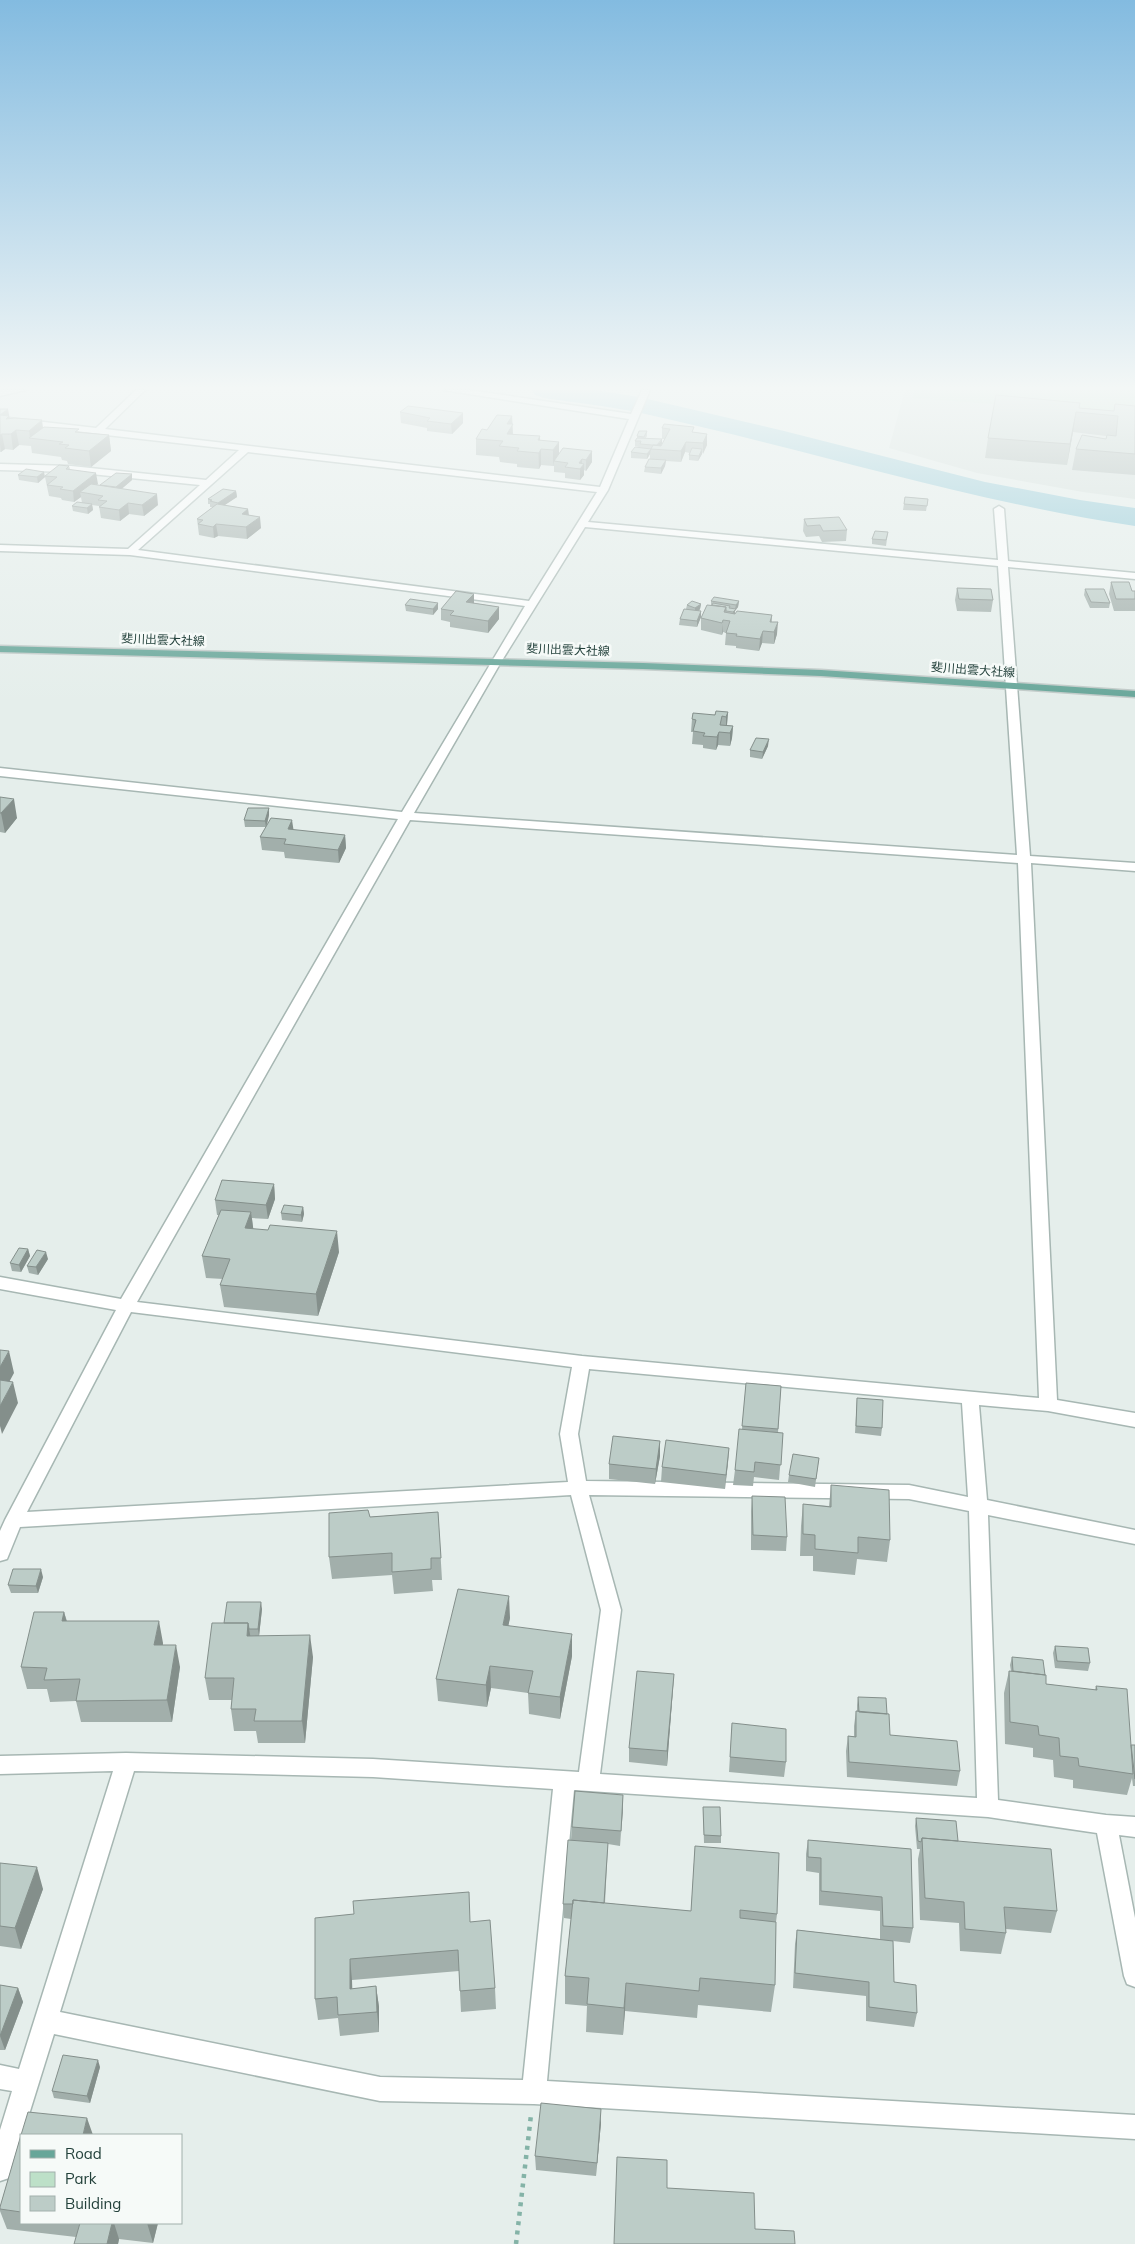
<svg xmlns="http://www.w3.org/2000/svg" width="1135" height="2244" font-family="Mulish,'Noto Sans JP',sans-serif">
  <rect width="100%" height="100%" fill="#e5eeeb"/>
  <path fill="#d3deda" d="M905,390H1135V499L1083,492L977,473L889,448Z"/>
  <path fill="#bde0c8" d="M915,390H1135V415L912,398Z"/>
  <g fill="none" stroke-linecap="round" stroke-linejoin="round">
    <path fill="#8bc6d5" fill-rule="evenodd" d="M532,390H595L639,397L784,431L985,482L1080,500L1135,508V526C968,501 806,449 641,413C609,406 576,403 544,398L535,395Z"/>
    <g stroke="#a7b7b3" stroke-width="3">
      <path id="minor" d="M0,390H25L0,396Z
        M136,390H145L105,429L600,487L629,419L443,390H469L631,414L642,390H650L608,490L588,522L998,560L994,509L999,506L1004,509L1008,561L1135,573V579L1008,567L1030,856L1135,863V871L1031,863L1057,1400L1135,1413V1427L1048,1411L979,1405L987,1500L1135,1530V1544L988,1515L998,1800L1106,1815L1135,1817V1837L1119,1835L1135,1918V1987L1127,1984L1124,1976L1097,1833L988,1817L574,1790L547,2081L1135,2115V2139L534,2104L380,2101L54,2034L12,2169L9,2178L0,2181V2130L12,2091L0,2089V2065L19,2069L113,1771L0,1774V1756L126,1753L373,1759L579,1772L601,1610L571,1495L20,1527L7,1559L0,1561V1531L5,1520L116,1310L0,1289V1277L121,1299L398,819L0,776V768L402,812L525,606L130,555L0,551V545L128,549L200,485L71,472L0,470V464L71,466L206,480L239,450L0,423V417L96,428ZM248,452L597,492L529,601L138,550ZM585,527L998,566L1017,855L414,813L501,662ZM410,820L1018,863L1039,1398L582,1356L137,1302ZM131,1312L572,1367L560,1434L568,1482L27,1512ZM589,1369L962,1403L968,1497L909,1485L586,1481L578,1434ZM589,1495L909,1499L969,1511L977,1798L600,1774L621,1610ZM134,1771L373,1777L553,1789L523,2080L380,2077L60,2012Z"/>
    </g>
    <g stroke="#c1cac8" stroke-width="3">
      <path id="major" d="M0,646L643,663L821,670L1135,691V697L821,676L643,669L0,652Z"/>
    </g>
    <path stroke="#84b3a7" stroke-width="4.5" stroke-dasharray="4 5.5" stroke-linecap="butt" d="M516,2244L531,2115"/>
    <use href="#minor" fill="#fff" fill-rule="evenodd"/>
    <use href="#major" fill="#67a699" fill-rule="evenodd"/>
  </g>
  <path fill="#a2afab" d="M1135,406V475L1072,470L1076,449L1106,439V436L1073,432L1067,465L985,458L988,438L1079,408L1114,411Z
    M0,409L9,416L10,418L43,427L109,435L111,451L91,467L68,464L67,461L62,460L61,457L32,453L31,446L19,445L13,450L5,449L1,452H0Z
    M400,412L463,413V423L452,434L427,431V428L401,423Z
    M512,416L513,434L540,440L559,454L563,448L592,462L586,471L584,470V475L580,480L565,478V473L554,472V466H553L541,465L539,469L517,467V464L500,462L499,457L476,455V439L487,430Z
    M662,428L707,434V445L698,461L689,460V455L690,453L685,452L681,462L666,461L665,466L661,474L644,472L645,467L650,459V454L647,459L631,458V452L639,448V447L635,446V441L637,438V436L647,431V436L646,438L662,444L661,446L665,439H662Z
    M69,466L70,469L98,484L96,485L101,486L100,485L132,474V480L121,489L158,505L144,516L129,514L120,521L101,518L99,506L92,505L93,510L88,514L73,511L72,506L82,503L81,497L74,502L62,500L61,498L49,496L45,477L38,483L19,480L18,475L45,476Z
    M236,491L237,497L224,505L248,509L249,515L261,528L247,539L218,536L214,538L199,535L197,519L213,507H210V504H208V499Z
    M905,497L928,499L926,511L903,510Z
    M804,519L847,530L846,541L822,542L819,536L806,537L803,531Z
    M888,532L886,546L872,544V539Z
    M1111,582L1132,591H1135V611H1114L1109,594Z
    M957,588L993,600L991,612L957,611L955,600Z
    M1085,589L1110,603L1109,608H1090L1084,595Z
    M474,594V603L499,607V619L488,633L450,627V622L441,620V609Z
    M711,601H739L738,607L735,611V614L772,615V622L777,634L774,644L762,643L759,651L736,648V646L725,645L726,633L723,632L722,635L701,630V618L711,605Z
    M438,603V609L433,615L406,611L405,605Z
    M701,604L700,609L699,611H701V617L697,627L679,625L680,619L686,609L687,605Z
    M728,712L727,725L733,726L732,738L730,746L718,745L716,750L703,748V745L692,744L693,732H691L692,719Z
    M768,746L762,759L750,757V750Z
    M0,797L17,818L5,833L0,832Z
    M269,808V815L267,826L293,830L345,835L346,848L339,863L285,858L284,852L262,850L260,837L266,827H245L244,820Z
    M274,1184L275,1199L268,1219L252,1218L253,1229L339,1252L318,1316L224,1307L220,1285L223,1279L206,1278L202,1256L219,1215H217L215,1200Z
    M303,1207L304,1214L302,1222L282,1220L281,1213Z
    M28,1249L30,1256L21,1272L12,1271L10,1263Z
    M48,1259L38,1275L29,1273L27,1266Z
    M746,1383L781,1386L778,1433H783L779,1480L754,1477L753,1486L733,1485L735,1470L742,1429Z
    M857,1398L882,1428L881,1436L855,1433Z
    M660,1441V1456L655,1484L609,1479V1464Z
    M729,1448L725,1489L661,1482L662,1467Z
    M819,1458L815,1487L788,1482L789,1475Z
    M831,1485L890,1540L887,1562L857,1559L855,1575L813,1571V1556H800L801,1526L803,1504L829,1506Z
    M752,1496L787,1537L786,1551L751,1550V1511Z
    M438,1512L442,1580H432L433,1591L394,1594L392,1575L332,1579L329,1557L370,1517Z
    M43,1577L38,1593H11L8,1585Z
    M262,1609L259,1636L313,1657L305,1743H258L256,1731H234L231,1709L232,1700H209L205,1678L224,1623Z
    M64,1612L67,1621L163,1643V1645L180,1667L172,1722H81L76,1701L50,1702L47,1689H27L21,1667Z
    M510,1618L508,1625L572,1656L560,1719L529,1714L528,1693L491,1688L487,1707L438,1701L436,1679Z
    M1055,1646L1090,1663L1088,1671L1055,1668L1053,1653Z
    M1012,1657L1046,1684L1095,1690L1096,1686L1131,1745H1135V1786H1133L1132,1778L1127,1795L1073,1788V1780L1054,1777L1053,1760L1033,1757V1748L1005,1744L1004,1693L1009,1671H1011L1010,1665Z
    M674,1674L667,1766L629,1762V1748Z
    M858,1697L890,1735L960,1771L957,1786L847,1777L846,1751L848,1736H854V1726L856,1711L857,1712V1705Z
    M732,1723L786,1762L784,1777L729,1772Z
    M623,1795L620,1846L608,1844L605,1903L691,1911L695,1846L777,1914L776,1922L775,1985L771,2012L698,2005L697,2018L625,2011L623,2035L586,2032L587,2006L565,2004V1976L571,1919L564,1918L563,1904L571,1840L572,1827Z
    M703,1807L721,1836V1843H704Z
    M916,1818L958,1841L1057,1911L1051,1933L1006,1929V1933L1001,1954L960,1951L959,1923L920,1920L918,1859L920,1849H917L915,1826Z
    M808,1840L911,1849L913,1928L910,1943L893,1941L894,1982L917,2013L914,2027L866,2021V1996L793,1988L795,1944L797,1930L880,1939V1911L819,1905V1873L806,1871V1854Z
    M0,1863L43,1889L21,1949L0,1946Z
    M315,1918L470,1922L495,1988L496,2009L461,2012L459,1971L352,1980V1989L376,1986L379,2007V2032L340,2036L338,2018L318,2020L315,1999Z
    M0,1985L18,1988L23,2002L5,2050H0Z
    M100,2067L90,2103L54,2098L52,2091Z
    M601,2123L596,2176L536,2170L535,2156Z
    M21,2135V2223H158L153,2243L119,2239L118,2244H74L76,2237L7,2229L0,2211V2207Z"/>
  <path fill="#848f8b" d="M8,409L12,432L8,435L7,427L0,415Z
    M1076,412L1073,432L1067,465L1070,444Z
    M463,413V423L452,434L451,424Z
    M512,416L513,440L507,447V424Z
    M42,420L44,436L30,438L29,431Z
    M16,430L19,445L13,450L11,434Z
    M2,434L5,449L1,452L0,444V435Z
    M707,434V445L703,454V443Z
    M109,435L111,451L91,467L89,451Z
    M540,436V451L541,449V465L539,469L538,440Z
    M662,439V444L658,449L657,446Z
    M559,442V457L554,461L553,466V450Z
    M686,442L685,452L681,462V451Z
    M651,449L650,454L647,459V454Z
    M702,449V454L698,461L699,456Z
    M592,451V462L586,471V460Z
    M582,459V467L584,464V475L580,480V469L579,463Z
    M666,460L665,466L661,474V468Z
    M44,472L45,477L38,483L37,477Z
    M96,473L98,484L86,493L80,492L81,497L74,502L73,491Z
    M132,474V480L117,493L116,487Z
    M236,491L237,497L219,509L218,503Z
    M157,494L158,505L144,516L142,505Z
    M128,503L129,514L120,521L119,510Z
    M92,504L93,510L88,514L87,508Z
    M248,509L249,520L242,514Z
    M260,517L261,528L247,539L246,527Z
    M216,524L218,536L214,538L213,527Z
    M474,594V606L466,602Z
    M739,601L738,607L735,611V615L733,618V612L735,609L736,605Z
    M438,603V609L433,615V609Z
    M701,604L700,609L695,614V608Z
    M499,607V619L488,633V621Z
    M726,607L725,618L723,620V632L722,635L724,612Z
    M701,611V617L697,627V621Z
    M778,622L777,634L774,644V632Z
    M763,631L762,643L759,651L760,639Z
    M728,712L727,724L726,729V717Z
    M733,726L732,738L730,746V733Z
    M719,732L718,745L716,750L717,737Z
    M769,739L768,746L762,759L763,752Z
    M14,799L17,818L5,833L1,813Z
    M269,808V815L266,827L265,821Z
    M292,820L294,833L288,829Z
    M345,835L346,848L339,863L338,850Z
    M274,1184L275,1199L268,1219L266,1205Z
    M303,1207L304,1214L302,1222L301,1215Z
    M251,1212L254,1234L245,1228Z
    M337,1231L339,1252L318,1316L316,1294Z
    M28,1249L30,1256L21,1272L19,1265Z
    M46,1252L48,1259L38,1275L36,1267Z
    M9,1351L14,1373L0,1399V1367Z
    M13,1382L18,1403L2,1434L0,1426V1406Z
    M660,1441V1456L655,1484L656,1469Z
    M729,1448L728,1463L725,1489L726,1475Z
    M41,1569L43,1577L38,1593L36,1586Z
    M509,1596L510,1618L504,1647L503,1625Z
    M261,1602L262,1609L259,1636L258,1629Z
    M64,1612L70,1634L62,1621Z
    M159,1621L163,1643L159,1667L154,1645Z
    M248,1623L252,1645L247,1636Z
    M572,1634V1656L560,1719V1697Z
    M310,1635L313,1657L305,1743L302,1721Z
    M176,1645L180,1667L172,1722L167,1700Z
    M490,1666L491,1688L487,1707L486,1685Z
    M674,1674L673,1689L667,1766V1751Z
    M623,1795V1810L620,1846L621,1831Z
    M37,1867L43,1889L21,1949L15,1928Z
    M350,1959L352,1980L353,2010L350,1989Z
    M626,1983L625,2011L623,2035L624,2008Z
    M376,1986L379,2007V2032L377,2012Z
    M18,1988L23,2002L5,2050L0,2036Z
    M98,2060L100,2067L90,2103L87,2096Z
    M601,2109V2123L596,2176L597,2163Z
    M87,2118L93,2135H83Z
    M112,2223H114L119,2239L118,2244H107Z
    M147,2223H158L153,2243Z"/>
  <path fill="#bcccc7" stroke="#848f8b" d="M996,395L1080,403L1079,408L1114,411L1115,404L1135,406V454L1076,449L1082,435L1106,439L1107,435L1116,436L1118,416L1076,412L1070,444L988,438Z
    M408,406L463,413L451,424L427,421L430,418L400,412Z
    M0,409H8L0,415L9,416L6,419L14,418L42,420L29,431L16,430L11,434H2L0,435Z
    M497,415L512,416L507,424H513L507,434L540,436L538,440L559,442L553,450L541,449L539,453L517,451L519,448L499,446L503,441L476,439L482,429L487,430Z
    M664,424L694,427L692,432L707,434L703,443L686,442L681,451L651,449L653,445L661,446L670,429L662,428Z
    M44,427L79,429L75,432L109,435L89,451L65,448L69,445L59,444L63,442L29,438Z
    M639,431H647L644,437L637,436Z
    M637,438L662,439L657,445H652L640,444L641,441H635Z
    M635,447L651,449L647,454L631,452Z
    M563,448L592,451L586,460L582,459L579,463L584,464L580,469L565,467L568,463L554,461Z
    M692,448L702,449L699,456L689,455Z
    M649,459L666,460L661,468L645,467Z
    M59,465L69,466L66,469L96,473L73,491L60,489L63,487L47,485L57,477L45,476Z
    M26,469L44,472L37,477L18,475Z
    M116,473L132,474L116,487L100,485Z
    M91,484L157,494L142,505L128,503L119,510L99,507L107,501L98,500L103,496L80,492Z
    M223,489L236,491L218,503L210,501L212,500L208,499Z
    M905,497L928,499L927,506L904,504Z
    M77,502L92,504L87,508L72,506Z
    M217,504L248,509L242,514L260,517L246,527L216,524L213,527L198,524L203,520L197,519Z
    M839,517L847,530L823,531L820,525L807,526L804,519Z
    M875,531L888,532L886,540L872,539Z
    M1111,582H1129L1132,591H1135V599H1116Z
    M957,588L991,589L993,600L959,599Z
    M1085,589H1104L1110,603L1091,602Z
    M456,591L474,594L466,602L499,607L488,621L450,615L454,611L441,609Z
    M714,597L739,601L736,605L711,601Z
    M410,599L438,603L433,609L405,605Z
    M692,601L701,604L695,608L687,605Z
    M713,603L730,606L729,608L736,609L733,612L726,611V607L712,605Z
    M707,605L726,607L724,612L735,614L737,611L772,615L770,622H778L774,632L763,631L760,639L736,636L737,634L726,633L730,621L723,620L722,623L701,618Z
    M684,609L701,611L697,621L680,619Z
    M716,711L728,712L726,717L722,716L720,725L733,726L730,733L719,732L717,737L703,736L705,733L693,731L696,720L692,719L693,713L715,715Z
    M756,738L769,739L763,752L750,750Z
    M0,797L14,799L1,813H0Z
    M248,808H269L265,821L244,820Z
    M271,818L292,820L288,829L345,835L338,850L284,844L286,839L260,837Z
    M222,1180L274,1184L266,1205L215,1200Z
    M284,1205L303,1207L301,1215L281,1213Z
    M221,1210L251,1212L245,1228L268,1230L270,1225L337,1231L316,1294L220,1285L230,1259L202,1256Z
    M19,1248L28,1249L19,1265L10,1263Z
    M37,1250L46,1252L36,1267L27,1266Z
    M0,1350L9,1351L0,1367Z
    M0,1380L13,1382L0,1406Z
    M746,1383L781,1386L778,1429L742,1426Z
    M857,1398L883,1400L882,1428L856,1426Z
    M739,1429L783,1433L781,1465L755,1462L754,1472L735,1470Z
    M613,1436L660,1441L656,1469L609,1464Z
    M666,1440L729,1448L726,1475L662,1467Z
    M793,1454L819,1458L816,1479L789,1475Z
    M831,1485L889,1490L890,1540L858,1537V1553L815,1549V1535L803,1534V1504L831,1507Z
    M752,1496L785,1497L787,1537L753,1535Z
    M368,1510L370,1517L438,1512L441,1558H431V1569L392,1572V1553L329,1557V1513Z
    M13,1569H41L36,1586L8,1585Z
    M458,1589L509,1596L503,1625L572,1634L560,1697L528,1693L533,1671L490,1666L486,1685L436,1679Z
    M227,1602H261L258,1629H249L248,1623H224Z
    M34,1612H64L62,1621H159L154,1645H176L167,1700L76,1701L80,1679L44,1680L47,1668L21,1667Z
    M212,1623H248L247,1636L310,1635L302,1721H254L256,1709H231L234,1678H205Z
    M1055,1646L1088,1648L1090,1663L1057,1661Z
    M1012,1657L1043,1660L1045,1675L1013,1671Z
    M637,1671L674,1674L667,1751L629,1748Z
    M1009,1671L1046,1675V1684L1097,1690L1096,1686L1127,1689L1133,1774L1079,1766L1078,1758L1060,1756L1059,1738L1039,1735L1038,1726L1010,1722Z
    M858,1697L886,1698L887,1714L859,1712Z
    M856,1711L889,1714L890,1735L957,1741L960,1771L849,1762L848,1736L856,1737Z
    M732,1723L786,1729V1762L730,1757Z
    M1131,1745H1135V1779Z
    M575,1791L623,1795L621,1831L572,1827Z
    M703,1807H720L721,1836L704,1835Z
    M916,1818L956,1821L958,1841L922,1838L921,1842L918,1841Z
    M922,1838L1051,1849L1057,1911L1004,1907L1006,1933L965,1929L964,1902L925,1898Z
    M568,1840L608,1843L604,1903L573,1900V1904H563Z
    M808,1840L911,1849L913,1928L883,1926L882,1897L821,1891V1858L808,1857Z
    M695,1846L779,1853L777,1914L740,1910V1918L776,1922L775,1985L700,1978L699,1991L626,1983L624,2008L587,2004L589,1978L565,1976L573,1900L691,1911Z
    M0,1863L37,1867L15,1928L0,1926Z
    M469,1892L470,1922L490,1920L495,1988L460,1991L458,1950L350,1959V1989L376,1986L377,2012L338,2015L337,1997L315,1999V1918L354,1914L353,1901Z
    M797,1930L893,1941L894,1982L916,1985L917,2013L869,2007V1982L795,1973Z
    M0,1985L18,1988L0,2036Z
    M63,2055L98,2060L87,2096L52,2091Z
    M541,2103L601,2109L597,2163L535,2156Z
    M28,2112L87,2118L83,2135H21Z
    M21,2135V2212L0,2209V2207Z
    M617,2157L667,2160V2188L754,2193L755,2229L794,2231L795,2244H614Z
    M80,2223H112L107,2244H74Z"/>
  <linearGradient id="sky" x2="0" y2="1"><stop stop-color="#83bbe0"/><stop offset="0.55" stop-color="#f3f7f6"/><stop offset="1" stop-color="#f3f7f6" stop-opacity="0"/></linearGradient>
  <rect width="1135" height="705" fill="url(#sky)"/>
  <g text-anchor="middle" stroke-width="5" stroke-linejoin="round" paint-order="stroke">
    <g font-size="12" fill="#23413b" stroke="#f6faf8">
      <text transform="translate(163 640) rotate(2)" y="4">斐川出雲大社線</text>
      <text transform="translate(568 650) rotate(2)" y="4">斐川出雲大社線</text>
      <text transform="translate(973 670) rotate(4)" y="4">斐川出雲大社線</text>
    </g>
  </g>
  <rect x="20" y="2134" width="162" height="90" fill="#f6faf8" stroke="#a2b0ac"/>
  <rect x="30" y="2150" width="25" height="8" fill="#67a699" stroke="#a2b0ac"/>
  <text x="65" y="2159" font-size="15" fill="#23413b">Road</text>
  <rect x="30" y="2172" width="25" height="15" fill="#bde0c8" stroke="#a2b0ac"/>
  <text x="65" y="2184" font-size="15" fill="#23413b">Park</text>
  <rect x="30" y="2196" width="25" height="15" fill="#bcccc7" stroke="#a2b0ac"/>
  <text x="65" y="2209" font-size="15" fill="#23413b">Building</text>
</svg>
